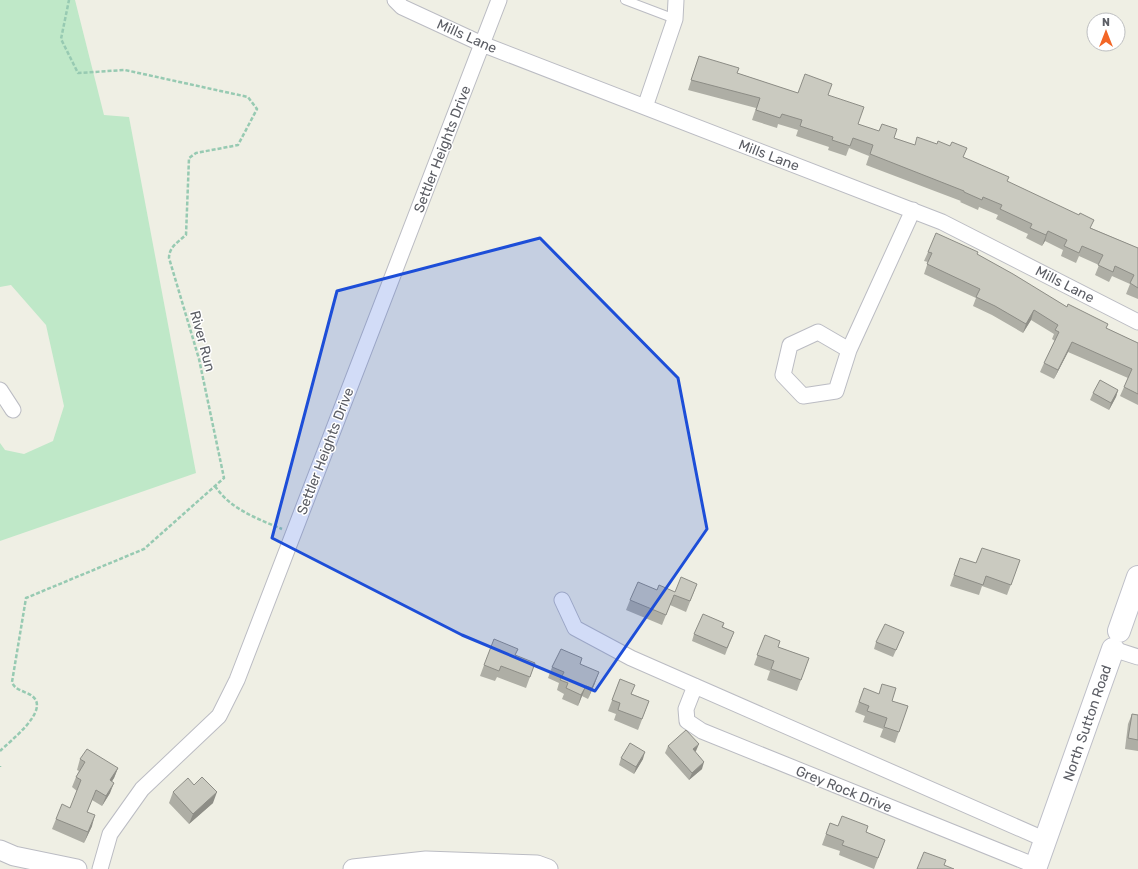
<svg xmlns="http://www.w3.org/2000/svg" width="1138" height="869" font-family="Rubik,sans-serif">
  <rect width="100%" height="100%" fill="#efefe4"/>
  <path fill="#bfe8c8" d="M0,0H75L104,115L129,117L196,473L0,541V443L5,450L24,454L53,441L64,406L46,325L11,285L0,287Z"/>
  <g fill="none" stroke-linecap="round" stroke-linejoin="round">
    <g stroke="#bbbcc3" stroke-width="10">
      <path id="service" d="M625,0L675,19"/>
    </g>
    <g stroke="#bbbcc3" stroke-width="17">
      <path id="minor" d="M395,0L402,7L482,44L942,222L1138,322
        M645,107L675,19L676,0
        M849,350L836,391L803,396L783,375L790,345L818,332L849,350L913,210
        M0,390L13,410
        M562,600L575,628L631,658L1046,840
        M1113,649L1138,657
        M695,686L686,709L687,721L702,731L1036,866
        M100,869L110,834L142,789L219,716L237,680L499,0"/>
    </g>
    <g stroke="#bbbcc3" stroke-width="21">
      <path id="tertiary" d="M0,850L14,856L77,869
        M353,869L426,861L537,865L548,869"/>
    </g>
    <g stroke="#bebfc8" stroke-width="24">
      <path id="secondary" d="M1119,631L1138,577
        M1035,869L1113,649"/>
    </g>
    <path stroke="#97cab2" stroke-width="2.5" stroke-dasharray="4 2" stroke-linecap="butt" d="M215,486C230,509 258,519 282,529
      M0,751C10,741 51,710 32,696C26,691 15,691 12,682L26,598L144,549L224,478L199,359L169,258C169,247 178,242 186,235L189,158L196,153L238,145L257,109L248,97L125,70L78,73L61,39L69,0
      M0,766V767"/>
    <use href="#service" stroke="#fff" stroke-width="8"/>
    <use href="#minor" stroke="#fff" stroke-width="15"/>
    <use href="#tertiary" stroke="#fff" stroke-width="19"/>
    <use href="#secondary" stroke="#fff" stroke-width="22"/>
  </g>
  <path fill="#aeaea5" d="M699,56L737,73L798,93L828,95L858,124L894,138L914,145L963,157L1091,228L1138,248V299L1126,294L1130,284L1112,276L1109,282L1095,275L1099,265L1079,256L1076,263L1061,256L1063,250L1045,241L1042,246L1026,238L1028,234L996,219L998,215L979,207L978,210L960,202L961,201L866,165L869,156L849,148L846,156L828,150L829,147L796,136L798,130L778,124L777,128L752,120L756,108L688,90Z
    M928,252L977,254L1067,307L1108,324L1106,328L1138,343V405L1120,396L1128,378L1068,352L1054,379L1040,372L1044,363L1055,341L1052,339L1054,334L1031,320L1023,333L992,315L973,306L976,298L924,274L928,262L924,261Z
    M1118,390L1116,397L1109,410L1090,400L1093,393Z
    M960,558L976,563L1020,560L1007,595L982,586L979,595L950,586Z
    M697,584L686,612L670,605L662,625L626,610L630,600L657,590L675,592Z
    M724,623L723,627L734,632L725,655L692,641L694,634Z
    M904,632L901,639L893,657L874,649L876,642Z
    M765,635L778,647L809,658L797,691L767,680L770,671L754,665Z
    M515,655L535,663L526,688L497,677L495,681L480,676L484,665Z
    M582,658L580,664L595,683L588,699L582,696L578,706L562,699L564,694L557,690L559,683L548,678L552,667Z
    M620,679L632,694L649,701L638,730L614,720L616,714L608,711Z
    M864,688L892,701L908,706L895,743L880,737L883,729L863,722L865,716L855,712Z
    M1132,714L1138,715V751L1125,749L1128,724Z
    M668,746L696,751L695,752L702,769L689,780L665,753Z
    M621,758L643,759L634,774L619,765Z
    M80,759L118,768L114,778L112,781L110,793L102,806L92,800L87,812L92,826L84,843L52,829L56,819L70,808L77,791L72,787L76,777L79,771L77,770Z
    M194,785L213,803L189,824L169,803L173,792Z
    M830,823L838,826L866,832L885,840L874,869L839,855L840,851L822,845Z"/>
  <path fill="#8d8d86" d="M1048,231L1045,241L1042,246L1046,235Z
    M1034,310L1031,320L1023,333L1026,324Z
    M1072,342L1068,352L1054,379L1058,370Z
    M1118,390L1116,397L1109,410L1111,403Z
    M599,672L595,683L588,699L592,688Z
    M586,686L578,706L581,695Z
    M699,744L696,751L690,756L693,749Z
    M645,752L643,759L634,774L636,767Z
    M704,762L702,769L689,780L692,773Z
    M118,768L114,778L106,791L110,780Z
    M114,783L110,793L102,806L106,796Z
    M217,792L213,803L189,824L193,814Z
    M95,815L92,826L84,843L88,832Z"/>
  <path fill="#cacac0" stroke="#8d8d86" d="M699,56L739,68L737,73L798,93L805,74L832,84L828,95L864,107L858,124L879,131L882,124L897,129L894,138L915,145L917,137L937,144L938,141L950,146L952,142L967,148L963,157L1009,177L1007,181L1079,215L1080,213L1094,220L1090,228L1138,248V288L1130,283L1134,275L1115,266L1113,272L1098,265L1103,255L1082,246L1079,253L1064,246L1067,240L1048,231L1046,235L1030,228L1032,224L1000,209L1002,205L983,197L982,200L964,192V191L870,154L873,145L853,138L850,146L832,140L833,137L800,126L802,120L782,114L780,118L756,110L760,98L691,80Z
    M936,233L978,252L977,254L1013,274L1067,307L1068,304L1108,324L1106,328L1138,343V394L1124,387L1132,369L1072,342L1058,370L1044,363L1059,332L1055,330L1058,325L1034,310L1026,324L995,306L976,297L980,289L927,264L932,253L928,252Z
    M1100,380L1118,390L1111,403L1093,393Z
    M982,548L1020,560L1011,585L986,576L983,585L954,575L960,558L976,563Z
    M681,577L697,584L690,601L674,595L666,615L630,600L638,582L657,590L659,585L675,592Z
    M703,614L724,623L722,627L734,632L727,648L694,634Z
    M885,624L904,632L896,650L876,642Z
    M765,635L780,641L778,647L809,658L801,680L771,669L774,661L757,655Z
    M494,639L518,649L515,655L535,663L530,677L501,666L499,671L484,665Z
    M561,649L582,658L580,664L599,672L592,688L586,686L581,695L566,688L568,683L560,680L564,672L552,667Z
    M620,679L635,685L631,694L649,701L642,719L618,710L620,703L612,700Z
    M882,684L896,688L892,701L908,706L899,732L884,727L887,718L867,711L869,706L859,702L864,688L879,694Z
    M1132,714L1138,715V740L1128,738Z
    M686,730L699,744L693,749L704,762L692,773L668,746Z
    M630,743L645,752L636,767L621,758Z
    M87,749L118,768L110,780L114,783L106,796L96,790L87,812L95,815L88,832L56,819L62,804L70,808L81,780L76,777L85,762L80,759Z
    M202,777L217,792L193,814L173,792L188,778L194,785Z
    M842,816L868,826L866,832L885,840L878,858L842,845L844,841L826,834L830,823L838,826Z
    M924,852L946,860L944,865L954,869H917Z"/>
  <path fill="#1d4ed8" fill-opacity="0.2" stroke="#1d4ed8" stroke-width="3" stroke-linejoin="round" d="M540,238L678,378L707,529L595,691L462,635L272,538L337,291Z"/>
  <g text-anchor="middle" stroke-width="3" stroke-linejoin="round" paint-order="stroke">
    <g font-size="14" fill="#5c5e65" stroke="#fff">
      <text transform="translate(467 36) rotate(24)" y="5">Mills Lane</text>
      <text transform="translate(442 149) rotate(-69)" y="5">Settler Heights Drive</text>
      <text transform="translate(769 155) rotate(21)" y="5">Mills Lane</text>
      <text transform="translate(1065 284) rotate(27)" y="5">Mills Lane</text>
      <text transform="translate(203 341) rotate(75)" y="5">River Run</text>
      <text transform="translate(325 451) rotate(-69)" y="5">Settler Heights Drive</text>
      <text transform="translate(1087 723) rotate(-71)" y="5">North Sutton Road</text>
      <text transform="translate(844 789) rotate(22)" y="5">Grey Rock Drive</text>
    </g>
  </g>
  <g transform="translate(1106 32)"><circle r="19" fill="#ffffff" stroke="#bebfc1"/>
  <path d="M0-3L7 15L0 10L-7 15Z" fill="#f36626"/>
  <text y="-6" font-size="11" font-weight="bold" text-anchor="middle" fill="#5c5e65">N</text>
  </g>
</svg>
